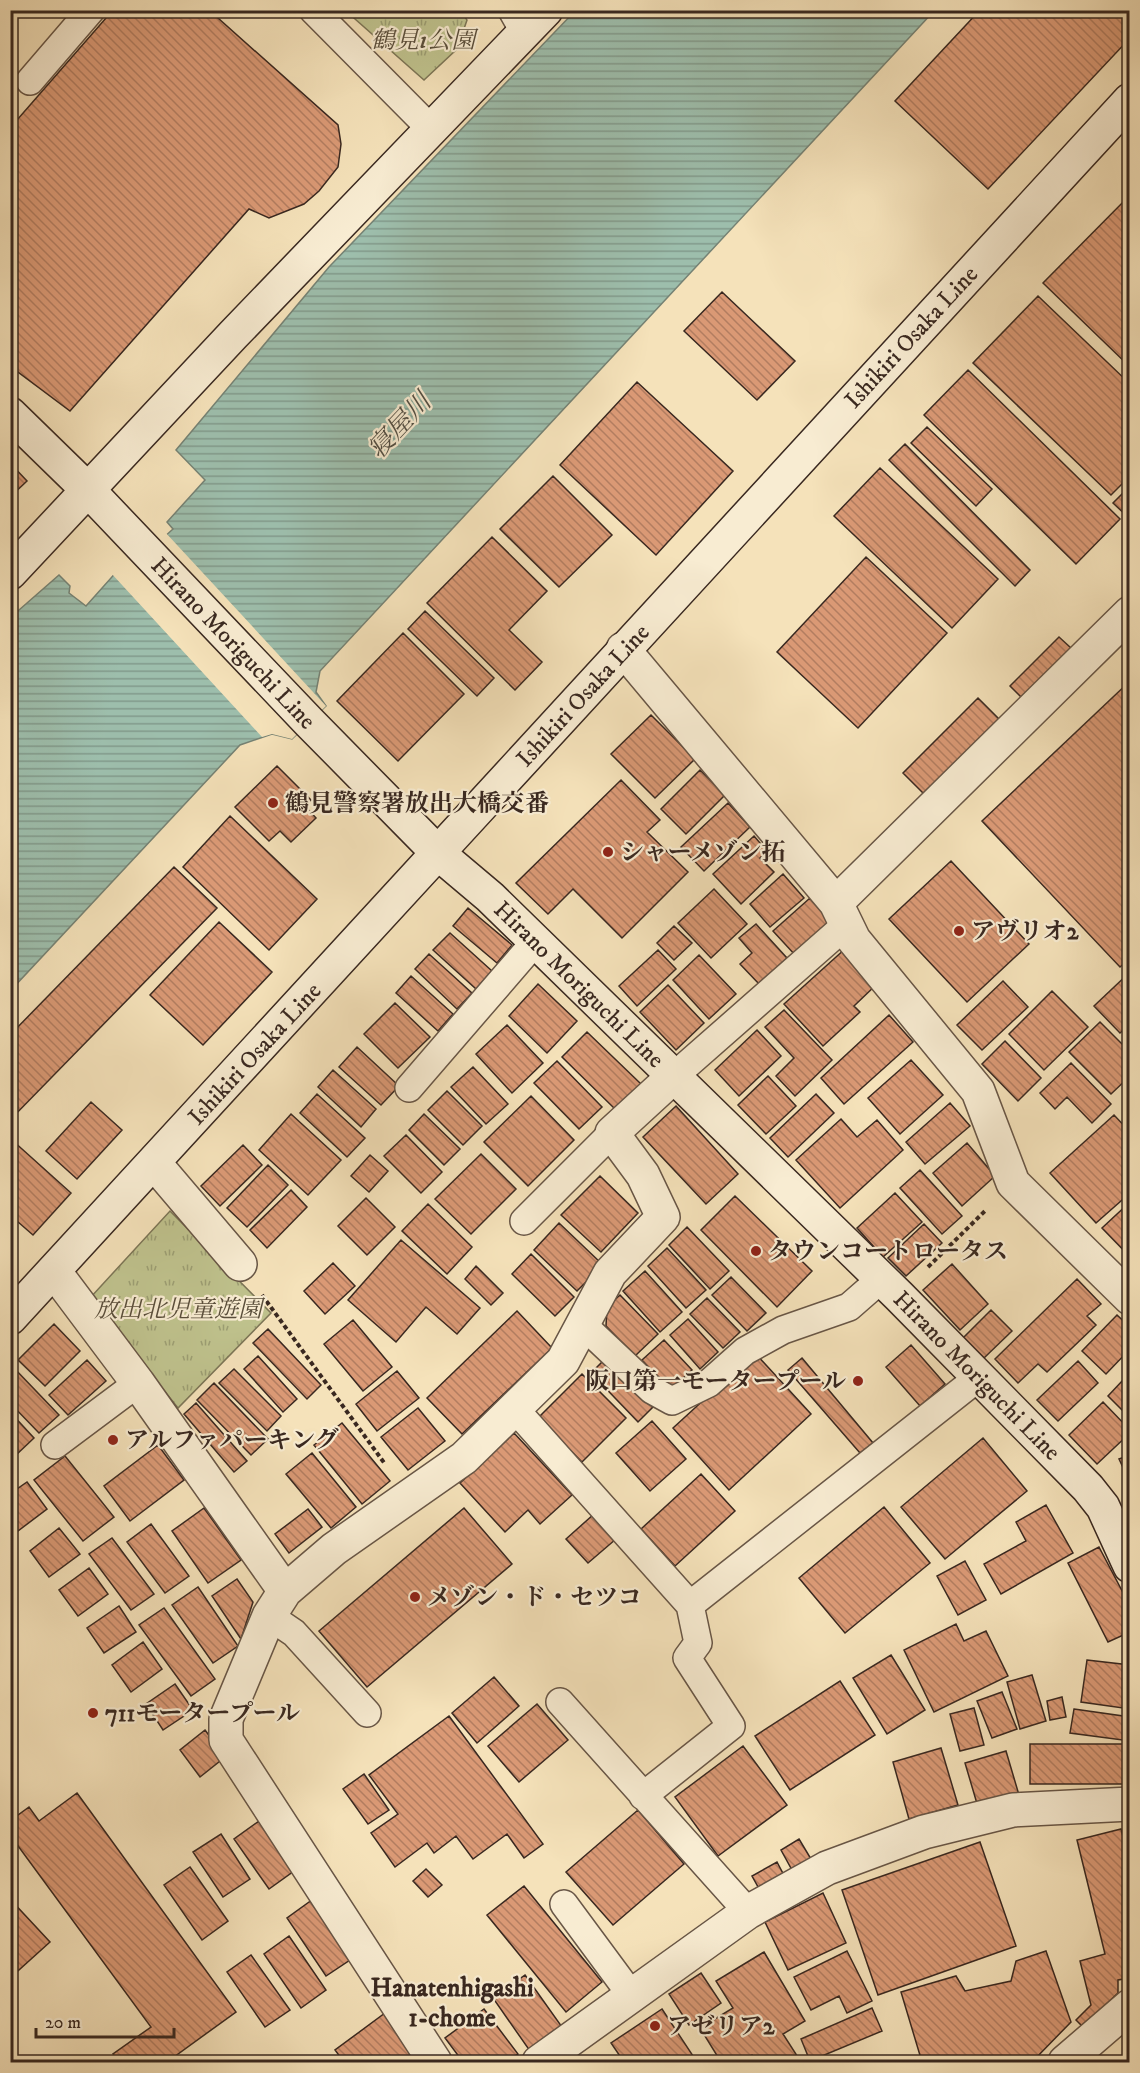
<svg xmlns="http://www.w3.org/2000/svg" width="1140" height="2073" font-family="'IM FELL DW Pica','Noto Serif JP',serif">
  <defs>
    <pattern id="park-tufts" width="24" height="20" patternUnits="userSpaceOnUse" patternTransform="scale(1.5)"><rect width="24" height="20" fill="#bfc28d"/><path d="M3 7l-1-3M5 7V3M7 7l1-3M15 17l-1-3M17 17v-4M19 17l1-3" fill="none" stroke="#9c9e73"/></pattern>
    <pattern id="water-rules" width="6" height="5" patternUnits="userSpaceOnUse" patternTransform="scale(1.5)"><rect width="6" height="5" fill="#9dbeac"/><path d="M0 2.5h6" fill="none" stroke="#819a8c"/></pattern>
    <pattern id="building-back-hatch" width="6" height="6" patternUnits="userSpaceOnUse" patternTransform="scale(1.5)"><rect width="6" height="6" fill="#da9975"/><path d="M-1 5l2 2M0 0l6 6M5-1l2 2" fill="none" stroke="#b27d60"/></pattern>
  </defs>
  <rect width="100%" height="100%" fill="#f5e2ba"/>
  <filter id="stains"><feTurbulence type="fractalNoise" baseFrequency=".00333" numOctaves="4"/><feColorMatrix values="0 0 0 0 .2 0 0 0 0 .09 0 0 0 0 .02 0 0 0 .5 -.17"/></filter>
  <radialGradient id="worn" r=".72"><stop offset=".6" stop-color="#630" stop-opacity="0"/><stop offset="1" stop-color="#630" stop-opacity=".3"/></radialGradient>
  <path fill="url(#park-tufts)" stroke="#7c7556" stroke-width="1.5" d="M346,11H461L467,20L457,49L424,80Z
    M170,1211L271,1313L178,1408L90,1298Z"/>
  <path fill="url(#water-rules)" stroke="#758274" stroke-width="1.5" d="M575,11H934L320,671L316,692L326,706L292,739L272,734L240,745L11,990V617L59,575L70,586L69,593L86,606L119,569L162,539L173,529L167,522L205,480L176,450L329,267Z"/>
  <path fill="#f5e2ba" d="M165,532L326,706L292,739L272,734L262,737L111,573L118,567Z"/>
  <path fill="url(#building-back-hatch)" stroke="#392820" stroke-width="1.5" d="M113,10H209L338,125L341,144L338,167L319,191L304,204L269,218L249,209L70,411L10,366V128Z
    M980,10H1130V38L988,189L895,101Z
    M1130,195V367L1043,283Z
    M722,292L795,361L757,400L684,331Z
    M1038,296L1130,384V476L1111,495L973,363Z
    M968,370L1120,519L1076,564L924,415Z
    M637,382L733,471L656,555L560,465Z
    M927,427L992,489L976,506L911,443Z
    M905,444L1030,570L1015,586L889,460Z
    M10,463L27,481L10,497Z
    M880,468L998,579L952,628L834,516Z
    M553,476L612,535L559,587L500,529Z
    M1130,486V519L1113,503Z
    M492,537L547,591L509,630L542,662L515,690L427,603Z
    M866,557L947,633L858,728L777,652Z
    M425,611L494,678L477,696L408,629Z
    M403,633L464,694L398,761L337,701Z
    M1059,637L1071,648L1021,697L1010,686Z
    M1130,681V958L1120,967L982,821Z
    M978,698L1003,723L928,798L903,773Z
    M651,715L695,759L655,798L611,754Z
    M277,766L311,800L305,806L316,818L291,842L280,831L269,841L235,807Z
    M700,770L725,795L686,834L661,809Z
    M621,780L660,820L647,832L688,872L622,938L573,889L548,914L516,883Z
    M728,803L750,827L704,871L681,847Z
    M230,816L317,899L269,950L183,867Z
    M754,836L767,851L760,858L774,872L741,904L713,874Z
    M951,861L1029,944L967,1002L889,919Z
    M174,867L217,908L10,1120V1035Z
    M783,874L804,898L770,927L750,904Z
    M714,889L747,924L711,958L678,923Z
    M810,898L832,923L796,956L773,931Z
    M468,908L512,945L497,963L453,926Z
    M219,922L272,972L203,1045L150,995Z
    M756,924L787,958L759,984L740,964L752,953L739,938Z
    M674,926L692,943L674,960L657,943Z
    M450,933L492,971L476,989L433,950Z
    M846,948L878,983L854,1006L860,1012L823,1046L784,1004Z
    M658,950L676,969L637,1006L619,986Z
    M429,954L472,993L457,1009L415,969Z
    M699,955L736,994L709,1019L673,980Z
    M1130,972V1024L1120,1033L1094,1006Z
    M411,976L453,1014L438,1031L396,993Z
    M1003,981L1028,1007L982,1050L957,1025Z
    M538,984L577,1021L547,1053L509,1016Z
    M668,985L704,1023L676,1050L640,1012Z
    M1052,991L1088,1027L1044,1070L1009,1034Z
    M395,1003L430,1037L398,1068L364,1034Z
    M784,1010L832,1060L795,1096L776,1076L794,1058L765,1027Z
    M889,1015L913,1042L844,1104L821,1078Z
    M1100,1022L1130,1052V1076L1111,1094L1069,1052Z
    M507,1025L543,1063L512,1093L476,1054Z
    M757,1030L781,1056L739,1096L715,1070Z
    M587,1032L641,1084L616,1110L562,1057Z
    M1005,1041L1041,1078L1018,1101L982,1064Z
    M357,1047L399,1086L381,1105L339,1067Z
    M911,1060L943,1095L900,1134L868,1098Z
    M557,1061L602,1107L579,1129L534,1083Z
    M1071,1063L1111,1104L1092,1123L1067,1097L1055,1109L1040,1093Z
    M473,1067L508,1104L486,1124L451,1087Z
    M333,1070L376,1109L361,1127L318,1087Z
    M768,1076L796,1106L766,1134L738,1105Z
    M447,1091L482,1126L463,1145L428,1110Z
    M317,1094L365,1138L347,1157L300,1113Z
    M816,1094L834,1113L788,1157L770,1138Z
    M531,1096L574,1140L528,1186L484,1142Z
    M91,1102L122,1130L77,1179L46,1151Z
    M950,1103L970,1126L925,1164L906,1142Z
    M676,1106L738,1174L706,1204L643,1137Z
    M291,1114L341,1160L308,1195L259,1150Z
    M424,1114L460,1149L444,1165L409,1130Z
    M1114,1115L1130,1132V1182L1128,1184L1130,1193L1096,1223L1050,1173Z
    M841,1119L857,1137L877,1120L903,1150L840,1208L796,1160Z
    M406,1135L442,1172L421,1193L384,1156Z
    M12,1140L71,1193L33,1235L10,1215V1142Z
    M967,1143L995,1176L962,1206L933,1173Z
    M243,1145L262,1165L220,1206L201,1186Z
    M481,1154L516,1189L471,1234L435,1199Z
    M370,1155L388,1171L369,1192L351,1176Z
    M268,1165L288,1185L247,1227L227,1208Z
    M920,1170L962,1216L942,1234L900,1188Z
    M600,1176L638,1213L601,1252L561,1215Z
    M291,1190L307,1207L267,1248L250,1230Z
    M895,1193L922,1222L883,1257L857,1228Z
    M735,1196L812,1271L777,1307L701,1230Z
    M366,1198L395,1227L367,1255L338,1226Z
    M1130,1202V1257L1102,1228Z
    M428,1204L472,1247L447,1274L402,1231Z
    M559,1223L603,1265L577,1291L534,1250Z
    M924,1224L942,1243L906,1276L888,1258Z
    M687,1227L729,1271L710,1289L669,1245Z
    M401,1240L480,1308L457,1334L426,1307L396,1342L348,1300Z
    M667,1248L706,1290L686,1308L648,1266Z
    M531,1254L574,1297L555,1316L512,1274Z
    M333,1263L355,1286L325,1314L304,1291Z
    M952,1264L988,1304L960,1330L923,1290Z
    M476,1266L503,1293L491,1305L465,1279Z
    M645,1271L682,1312L660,1332L623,1291Z
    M731,1277L766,1313L747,1331L712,1295Z
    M1077,1279L1101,1304L1087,1316L1096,1325L1047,1372L1038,1364L1018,1383L995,1359Z
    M620,1295L658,1334L635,1356L606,1326L607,1307Z
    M707,1298L740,1332L723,1348L690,1314Z
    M991,1310L1012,1331L984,1358L963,1338Z
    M517,1311L552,1348L462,1434L427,1398Z
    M1117,1315L1130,1327V1349L1106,1374L1082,1351Z
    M688,1319L718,1352L700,1369L670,1335Z
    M353,1320L392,1367L363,1391L324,1344Z
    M54,1324L80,1351L45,1386L18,1360Z
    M268,1329L321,1385L307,1399L253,1343Z
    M664,1340L692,1370L670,1390L642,1360Z
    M911,1345L945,1384L920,1406L886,1367Z
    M755,1353L811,1414L729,1490L673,1428Z
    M258,1356L297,1399L283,1412L244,1369Z
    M606,1358L653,1407L638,1422L591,1373Z
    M802,1358L873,1443L860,1453L788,1370Z
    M87,1360L106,1381L68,1415L49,1395Z
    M1078,1361L1098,1383L1058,1421L1037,1400Z
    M14,1368L59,1415L39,1433L10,1403V1371Z
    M234,1369L281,1416L267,1431L219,1383Z
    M397,1371L419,1398L377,1431L356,1404Z
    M582,1374L626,1418L582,1462L538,1418Z
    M1123,1380L1130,1386V1412L1127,1415L1108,1396Z
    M214,1383L268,1439L251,1455L197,1400Z
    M1103,1402L1130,1430V1433L1097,1464L1069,1435Z
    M196,1403L247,1461L234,1472L184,1414Z
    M418,1408L445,1441L408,1470L381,1437Z
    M10,1412L34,1438L16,1455L10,1450Z
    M652,1421L686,1459L650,1491L616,1453Z
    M342,1423L390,1481L362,1504L314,1445Z
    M514,1433L572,1495L540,1524L528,1510L505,1532L460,1483Z
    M983,1438L1027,1491L945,1559L901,1507Z
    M158,1445L184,1480L130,1521L104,1486Z
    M312,1453L356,1507L331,1528L286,1474Z
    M1130,1455V1475L1127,1476L1119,1459Z
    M65,1456L114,1517L83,1541L34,1480Z
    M701,1474L735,1511L675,1566L641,1529Z
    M27,1482L47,1509L18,1531L10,1521V1494Z
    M1046,1505L1073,1553L1001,1594L984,1564L1026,1541L1016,1522Z
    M884,1507L930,1563L845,1633L799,1578Z
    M204,1508L241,1560L208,1583L172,1531Z
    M464,1508L512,1564L367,1687L319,1631Z
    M308,1509L322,1527L289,1553L275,1534Z
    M594,1514L616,1539L588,1563L566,1539Z
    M151,1524L189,1576L165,1593L127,1542Z
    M59,1528L80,1554L49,1577L30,1551Z
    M112,1538L154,1594L131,1610L89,1554Z
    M1099,1547L1130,1606V1632L1108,1642L1068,1563Z
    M965,1561L986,1600L958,1615L937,1576Z
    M89,1568L108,1594L78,1616L59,1590Z
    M237,1579L253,1602L241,1639L212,1596Z
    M198,1587L238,1646L213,1663L172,1605Z
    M119,1606L136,1632L104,1653L87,1628Z
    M164,1608L215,1679L191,1696L139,1625Z
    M956,1624L964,1641L986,1631L1008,1676L934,1712L904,1650Z
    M143,1642L162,1669L131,1692L112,1665Z
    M891,1655L925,1710L887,1734L853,1678Z
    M1087,1660L1130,1665V1709L1081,1702Z
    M1032,1675L1046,1721L1020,1729L1007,1682Z
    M494,1677L519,1706L477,1743L452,1713Z
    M840,1681L875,1735L790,1790L755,1736Z
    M175,1684L193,1710L163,1730L146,1704Z
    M1002,1692L1017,1729L992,1738L977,1701Z
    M1062,1697L1066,1717L1050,1720L1047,1701Z
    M537,1704L568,1740L519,1782L488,1746Z
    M974,1708L984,1745L960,1751L950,1714Z
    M1074,1709L1130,1717V1741L1070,1733Z
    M449,1716L543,1844L524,1858L507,1834L473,1859L456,1836L434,1853L427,1843L395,1867L371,1833L398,1814L369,1775Z
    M205,1730L225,1757L200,1777L180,1750Z
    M1030,1744H1125V1784H1030Z
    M743,1746L787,1805L718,1856L675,1797Z
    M941,1748L958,1805L909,1819L893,1762Z
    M1006,1751L1019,1795L978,1807L965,1763Z
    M364,1774L389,1810L368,1824L343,1789Z
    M77,1793L236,2012L167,2062H120L113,2054L151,2027L10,1835V1821L29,1807L39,1821Z
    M638,1810L684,1864L613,1925L566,1872Z
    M259,1821L294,1871L269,1889L234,1839Z
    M1121,1829L1130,1864V1978L1118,1980V1993L1083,2027L1076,2020L1091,2005L1080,1961L1105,1954L1077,1840Z
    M221,1834L250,1879L223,1897L193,1852Z
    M799,1839L811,1859L792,1870L781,1850Z
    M980,1842L1016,1946L878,1995L842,1890Z
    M777,1862L787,1881L762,1894L752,1876Z
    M190,1867L228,1921L202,1940L164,1885Z
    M426,1869L442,1885L428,1897L413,1881Z
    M524,1886L602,1982L566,2012L487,1915Z
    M823,1893L846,1943L788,1970L765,1922Z
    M316,1897L356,1956L326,1976L287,1918Z
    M10,1899L50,1942L10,1978Z
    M289,1936L326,1990L301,2008L264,1954Z
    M847,1951L872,2001L847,2013L839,1996L811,2010L794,1977Z
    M1046,1951L1071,2022L1032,2062H922L901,1992L956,1976L965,1991L1011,1981L1016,1961Z
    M764,1952L805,2021L783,2034L801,2062H757L752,2055L740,2062H721L700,2028L733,2008L716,1981Z
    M251,1955L290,2010L265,2027L227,1972Z
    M701,1973L721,2003L689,2025L669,1994Z
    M525,1975L562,2027L530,2051L493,1998Z
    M872,2008L882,2031L810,2061L801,2039Z
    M484,2009L518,2054L506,2062H463L445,2038Z
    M662,2009L697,2062H624L611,2043Z
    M385,2013L421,2062H344L335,2050Z"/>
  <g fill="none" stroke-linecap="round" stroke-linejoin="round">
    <g stroke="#685646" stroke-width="30">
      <path id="lane" d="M313,10L432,130
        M512,10L525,33
        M30,81L91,10
        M673,1077L846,925
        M409,1088L535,942
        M524,1221L612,1133
        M582,1324L652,1390L672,1401L709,1383L745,1351L783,1330L849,1307L881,1279
        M514,1408L690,1605
        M55,1445L138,1383
        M269,1616L294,1633L367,1713
        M560,1702L748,1912
        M643,1796L731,1726L687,1658L698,1643L690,1605L979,1377
        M564,1904L632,1996"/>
    </g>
    <g stroke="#685646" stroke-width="36">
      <path id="street" d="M623,649L836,903L854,940L978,1091L1013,1183L1130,1298
        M836,903L1130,613
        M155,1164L240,1264
        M54,1271L138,1383L285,1591
        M435,2062L226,1740V1719L269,1616L285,1591L334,1549L464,1458L563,1361L610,1273L663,1217L643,1175L612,1133L673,1077
        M539,2062L748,1912L827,1868L924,1832L1013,1810L1130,1804
        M1065,2062L1130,2006"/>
    </g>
    <g stroke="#392820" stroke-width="36">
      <g id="secondary">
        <path id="s1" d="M10,414L89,491L309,722L439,854L490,897L899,1296L1088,1488L1103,1507L1130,1566"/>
        <path d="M10,573L233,335L546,10"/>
        <path id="s2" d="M10,1318C386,914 754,504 1130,100"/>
      </g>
    </g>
    <path stroke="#392820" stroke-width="4" stroke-dasharray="4.5 3" stroke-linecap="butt" d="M928,1267L985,1211
      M262,1295L385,1464"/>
    <use href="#lane" stroke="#f8ecd2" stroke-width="27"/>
    <use href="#street" stroke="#f8ecd2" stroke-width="33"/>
    <use href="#secondary" stroke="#f8ecd2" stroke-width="33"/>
  </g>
  <g fill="#8f2418" stroke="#f8ecd2" stroke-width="2">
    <circle cx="273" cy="803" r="6"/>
    <circle cx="608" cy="852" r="6"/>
    <circle cx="959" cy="931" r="6"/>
    <circle cx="756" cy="1251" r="6"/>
    <circle cx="858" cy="1381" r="6"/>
    <circle cx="113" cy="1440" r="6"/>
    <circle cx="415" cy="1597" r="6"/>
    <circle cx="93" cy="1713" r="6"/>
    <circle cx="655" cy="2026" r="6"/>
  </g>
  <g text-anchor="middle" stroke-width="4.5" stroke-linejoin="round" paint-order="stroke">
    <g font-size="24" font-style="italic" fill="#5a4e3b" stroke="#f8ecd2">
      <text x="423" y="48">鶴見1公園</text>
      <text x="178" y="1317">放出北児童遊園</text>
    </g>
    <g font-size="24" fill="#392820" stroke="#f8ecd2">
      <text dy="8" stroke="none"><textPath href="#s2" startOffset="1332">Ishikiri Osaka Line</textPath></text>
      <text dy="8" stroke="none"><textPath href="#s1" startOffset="320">Hirano Moriguchi Line</textPath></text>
      <text dy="8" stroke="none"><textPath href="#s2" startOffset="846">Ishikiri Osaka Line</textPath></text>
      <text dy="8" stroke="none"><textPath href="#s1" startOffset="806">Hirano Moriguchi Line</textPath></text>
      <text dy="8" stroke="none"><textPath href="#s2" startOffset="360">Ishikiri Osaka Line</textPath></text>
      <text dy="8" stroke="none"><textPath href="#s1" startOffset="1364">Hirano Moriguchi Line</textPath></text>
    </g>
    <g font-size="24" font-weight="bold" fill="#392820" stroke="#f8ecd2" text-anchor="start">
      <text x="285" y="811">鶴見警察署放出大橋交番</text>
      <text x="620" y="860">シャーメゾン拓</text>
      <text x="971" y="939">アヴリオ2</text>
      <text x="768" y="1259">タウンコートロータス</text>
      <text x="846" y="1389" text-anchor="end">阪口第一モータープール</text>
      <text x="125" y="1448">アルファパーキング</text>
      <text x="427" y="1605">メゾン・ド・セツコ</text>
      <text x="105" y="1721">711モータープール</text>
      <text x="667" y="2034">アゼリア2</text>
    </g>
    <g font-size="26" font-style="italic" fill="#524e43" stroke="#f8ecd2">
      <text transform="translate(399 425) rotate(-47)" y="9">寝屋川</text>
    </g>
    <g font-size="26" font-weight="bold" fill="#392820" stroke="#f8ecd2">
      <text x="452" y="1996">Hanatenhigashi<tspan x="452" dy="30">1-chome</tspan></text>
    </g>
  </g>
  <rect width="1140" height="2073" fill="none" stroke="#f5e2ba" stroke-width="36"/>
  <rect x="12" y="12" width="1116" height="2049" fill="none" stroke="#392820" stroke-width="3"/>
  <rect x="18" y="18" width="1104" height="2037" fill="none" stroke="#392820" stroke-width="1.5"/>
  <path d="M36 2028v9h138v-9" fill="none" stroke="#392820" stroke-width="3"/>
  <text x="45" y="2028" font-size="18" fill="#392820" stroke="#f8ecd2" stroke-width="4.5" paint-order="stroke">20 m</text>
  <rect width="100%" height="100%" filter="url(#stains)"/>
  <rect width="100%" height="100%" fill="url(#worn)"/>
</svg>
